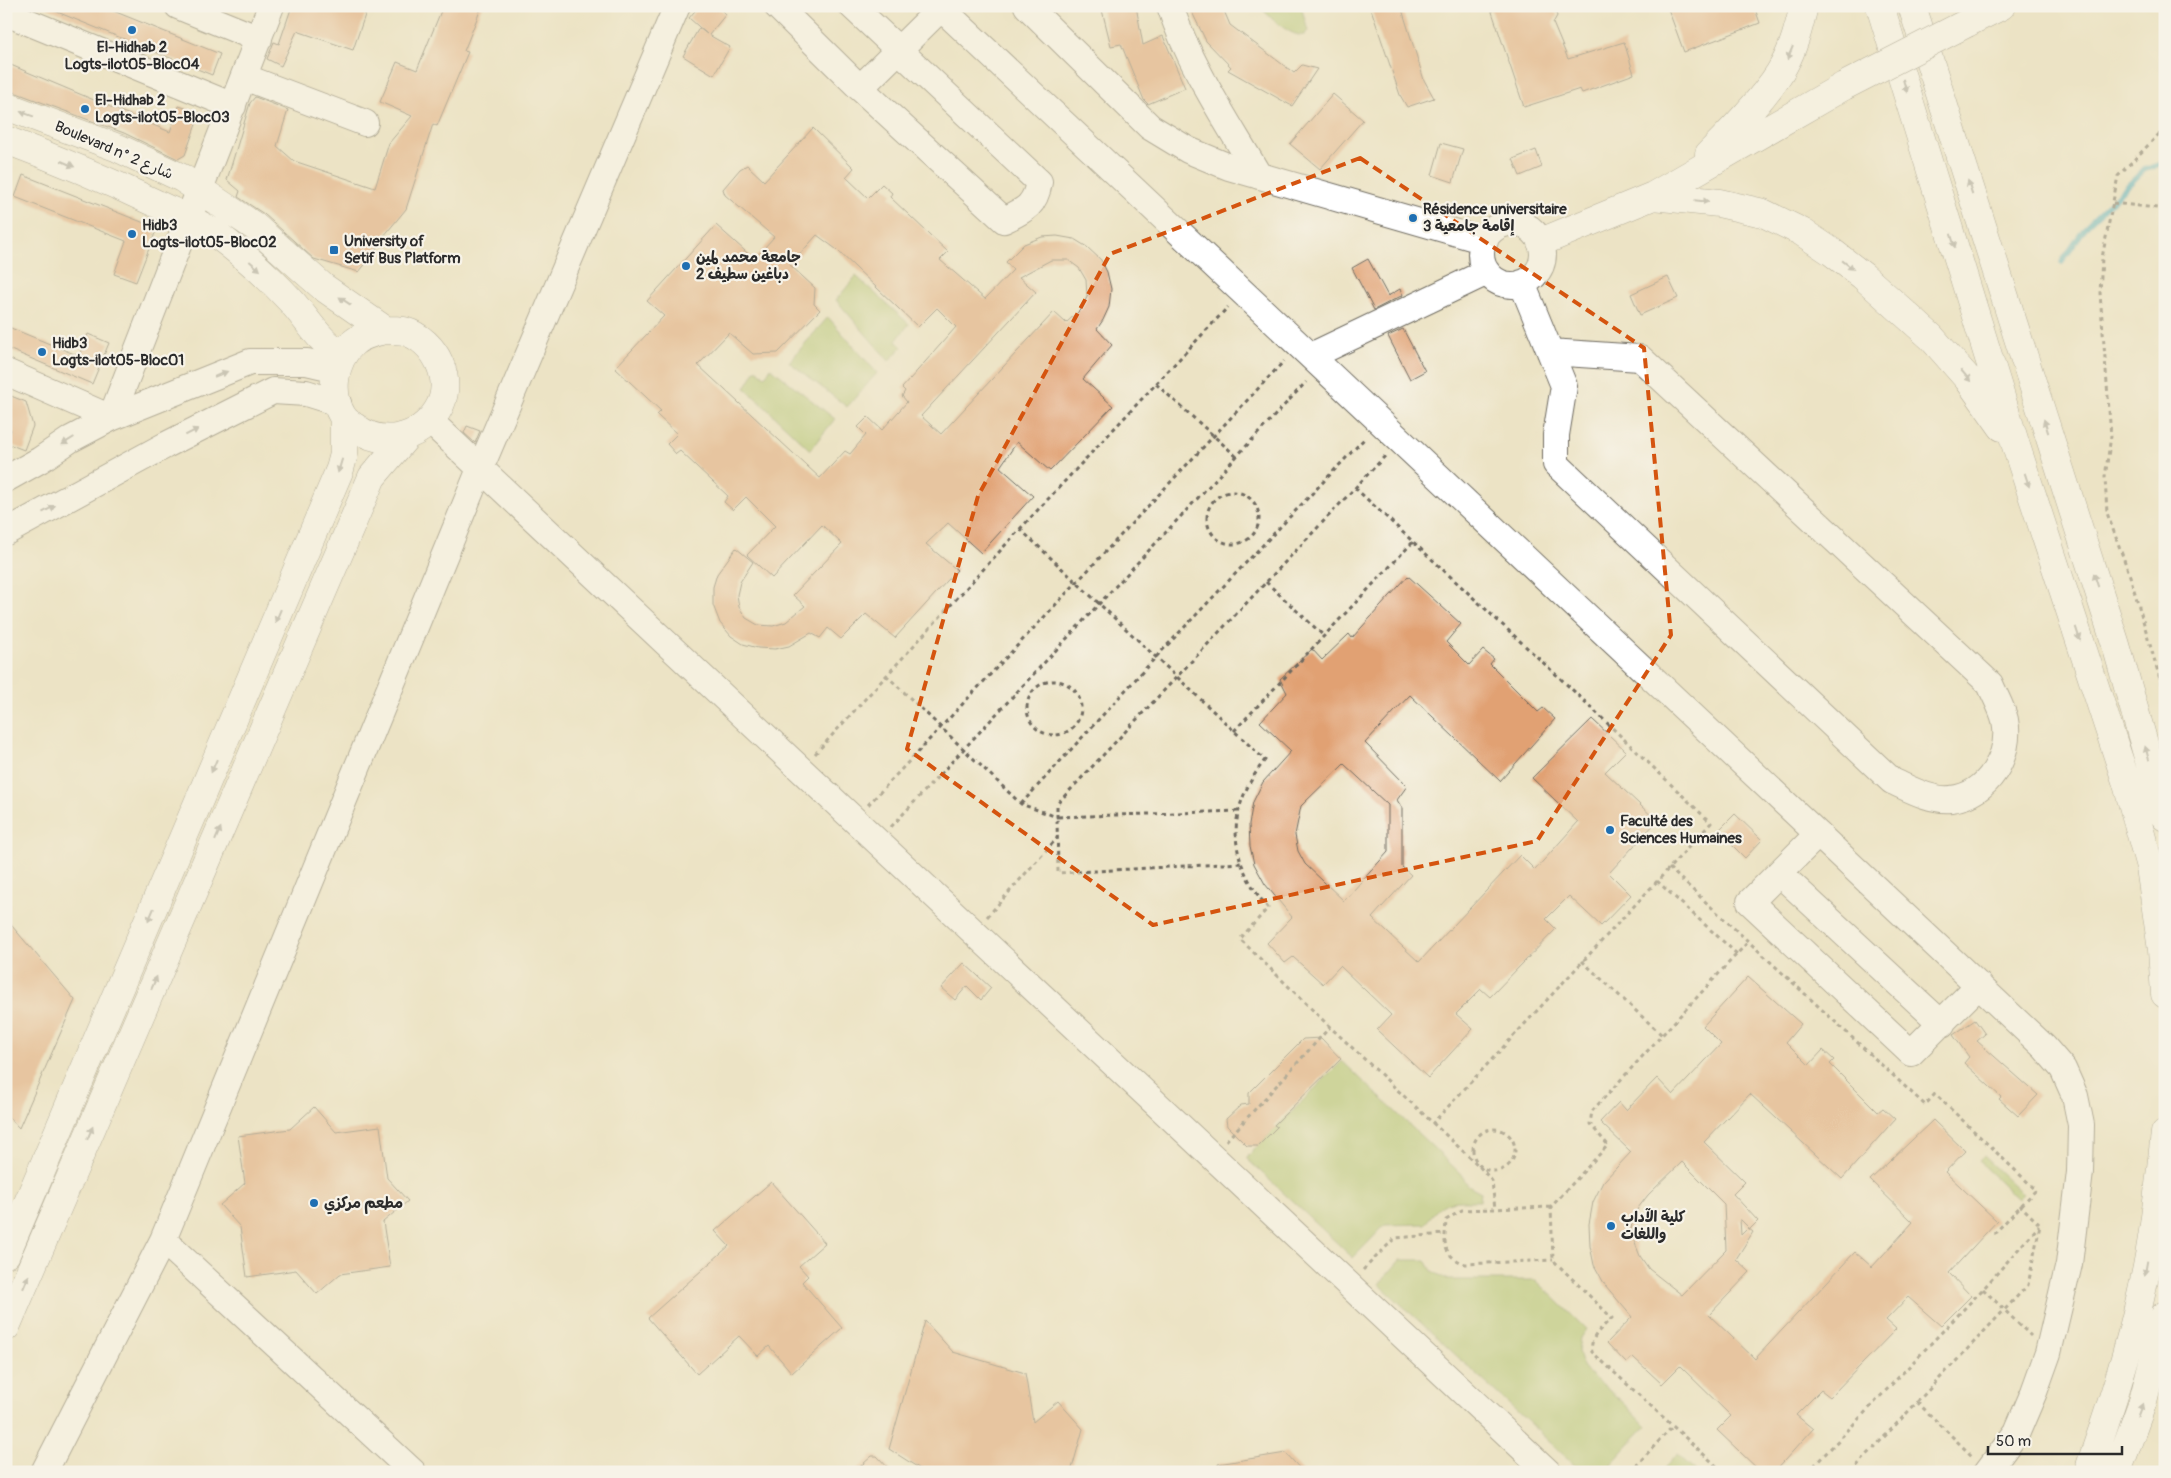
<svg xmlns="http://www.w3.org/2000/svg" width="2171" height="1478" font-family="Pangolin,'Playpen Sans Arabic',sans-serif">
  <rect width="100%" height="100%" fill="#f7f3e8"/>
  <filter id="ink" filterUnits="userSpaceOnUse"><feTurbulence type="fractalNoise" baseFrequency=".02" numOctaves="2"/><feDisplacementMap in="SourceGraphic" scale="10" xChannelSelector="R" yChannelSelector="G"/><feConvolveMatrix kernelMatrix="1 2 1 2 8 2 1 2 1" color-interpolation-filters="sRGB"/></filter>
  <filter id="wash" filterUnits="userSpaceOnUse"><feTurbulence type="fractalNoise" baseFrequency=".0096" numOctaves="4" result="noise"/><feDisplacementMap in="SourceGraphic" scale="20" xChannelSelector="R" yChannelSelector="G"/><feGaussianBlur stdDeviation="1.12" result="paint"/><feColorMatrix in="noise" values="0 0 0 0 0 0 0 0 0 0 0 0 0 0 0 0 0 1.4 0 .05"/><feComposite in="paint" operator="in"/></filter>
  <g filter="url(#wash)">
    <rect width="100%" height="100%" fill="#ece3c5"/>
    <path fill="#a8c167" stroke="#6a7649" d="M1260,6H1301L1308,31L1304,35C1292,38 1267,16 1260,6Z
      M856,276L909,324L896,341L902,347L889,361L836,300Z
      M828,317L877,373L847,407L789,362Z
      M771,368L835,419L810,450L745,388L756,369L765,376Z
      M1342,1061L1460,1173L1468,1185L1481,1192L1480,1201C1450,1201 1444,1198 1425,1224L1385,1225L1353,1258L1246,1158Z
      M1983,1156L2023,1194L2018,1199L1978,1161Z
      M1400,1260H1426L1432,1271L1449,1280H1536L1586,1329L1580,1338L1578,1351L1581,1362L1586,1371L1624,1403L1646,1426L1604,1472H1582L1379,1284Z
      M1677,1454L1697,1472H1661Z"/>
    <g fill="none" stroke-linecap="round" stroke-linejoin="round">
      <path stroke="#41a9c1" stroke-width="5.5" d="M2062,262L2087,225L2144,170L2165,162"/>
    </g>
    <g id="blocks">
      <path fill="#e1a173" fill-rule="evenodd" d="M101,6L220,54L212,75L45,7Z
        M292,6H368L353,50L297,31L281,66L267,59L274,42L279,44Z
        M443,6H482L464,51L468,52L437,126L433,124L406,209L379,242L375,252L359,272L314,259L264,214L238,197L240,191L227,180L250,103L255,97L288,110L277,146L294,161L375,188L389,143L412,116L380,102L397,62L417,70Z
        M699,6H717L726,14L709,35L730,47L714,75L683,56L699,28L707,34L689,18Z
        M1101,6H1136L1143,45L1163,36L1185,88L1148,104L1144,100L1121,44L1111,46Z
        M1189,6H1222L1230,25L1294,73L1302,65L1317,69L1292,106L1228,70L1231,67L1206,41Z
        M1370,6H1401L1424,80L1434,98L1407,107L1400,95Z
        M1490,6H1554L1557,16L1553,23L1568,59L1624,42L1634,74L1582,93L1580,89L1524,107Z
        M1667,6H1754L1760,23L1684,52Z
        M6,63L170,132L179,106L200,113L185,155L178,159L124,133L6,89Z
        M1333,94L1363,120L1320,169L1290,144Z
        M813,128L854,168L846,177L868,198L882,184L892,193L890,197L948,252L940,260L985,299L1013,270L1006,262L1024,244L1042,237L1057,236L1074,239L1087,247L1101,260L1107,272L1111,289L1109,307L1103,320L1097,329L1112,345L1083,379L1113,406L1050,471L1017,442L1000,467L1033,496L981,553L948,523L926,544L957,570L895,638L866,614L841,639L828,628L820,638L811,633L789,646L775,649L758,648L743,644L731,636L720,623L713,605V587L717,574L736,548L753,562L740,582L737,595L739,607L746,618L758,625L773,626L786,622L805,606L793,595L842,544L822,525L772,578L747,555L775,526L746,497L733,510L724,502L728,496L680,451L676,454L667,444L677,434L657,415L661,411L615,368L664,316L647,301L716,225L754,259L774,237L725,195L723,189L740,169L747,165L764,181ZM817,235L836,249L918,327L937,308L956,327L902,388L905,391L902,396L907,402L882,430L868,417L858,427L866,435L850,454L845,451L820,478L698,365L729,333L753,354L778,353L820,310L814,304L815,288L790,265ZM1051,260H1068L1079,268L1086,280L1087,296L1082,308L1066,323L1054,312L941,434L921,416L1036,292L1019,277Z
        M1441,143L1463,149L1453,182L1432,175Z
        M1536,150L1542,167L1520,176L1513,159Z
        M23,175L157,228L136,282L114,274L126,241L15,197Z
        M1368,259L1388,296L1400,289L1403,295L1374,310L1352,268Z
        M1668,277L1678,298L1640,315L1631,294Z
        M6,326L79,356L88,334L109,343L92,384L6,348Z
        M1403,329L1425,371L1410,379L1388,336Z
        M6,394L26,402L33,426L24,450L6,443L11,430L6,423Z
        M467,426L480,431L475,443L464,433Z
        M1408,576L1461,624L1446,642L1469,665L1483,650L1494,659L1490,664L1538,712L1543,708L1555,719L1500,781L1410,695L1365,743L1407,786L1397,800L1402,808V867L1411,875L1372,918L1419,962L1520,855L1535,870L1578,822L1532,778L1592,719L1626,751L1605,772L1657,821L1609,873L1631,895L1601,926L1569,896L1546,919L1556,929L1490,997L1481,989L1456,1014L1473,1029L1428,1078L1377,1030L1391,1015L1340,966L1323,984L1293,957L1285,963L1267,943L1292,917L1265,884L1254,864L1250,846L1249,824L1253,802L1263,782L1291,751L1260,722L1287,693L1280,679L1312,649L1322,660L1349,634L1352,638ZM1344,764L1388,805V852L1344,901L1305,864L1298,851L1295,835L1301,806Z
        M1735,814L1762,840L1745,858L1718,831Z
        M6,919L75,1000L19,1128L6,1114Z
        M964,963L991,988L981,1000L967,986L955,1000L941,988Z
        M1748,977L1801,1024L1786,1042L1809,1065L1823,1050L1834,1060L1830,1064L1878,1112L1883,1108L1895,1119L1842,1179L1750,1094L1704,1142L1745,1182L1733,1194L1758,1221L1750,1229L1740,1219L1741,1235L1748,1228L1753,1232L1736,1259L1750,1272L1709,1315L1755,1359L1855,1252L1872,1267L1913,1222L1870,1180L1933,1120L1965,1151L1945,1172L1997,1221L1949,1273L1971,1296L1941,1326L1908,1297L1886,1320L1896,1329L1830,1397L1821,1390L1796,1415L1813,1429L1774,1472H1761L1717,1430L1731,1416L1680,1366L1662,1384L1633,1357L1626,1363L1607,1343L1632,1317L1605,1285L1594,1265L1590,1246L1589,1224L1593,1202L1603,1182L1631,1152L1600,1122L1619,1102L1626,1110L1657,1078L1673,1095L1721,1044L1703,1026ZM1682,1162L1724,1204L1726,1250L1682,1295L1649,1269L1640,1256L1631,1233L1632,1221L1638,1208L1648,1195Z
        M1975,1020L1985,1034L1977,1041L2038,1095L2018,1116L1999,1099L2001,1097L1964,1063L1969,1057L1953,1035Z
        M1321,1038L1341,1059L1274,1125L1277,1127L1258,1146H1247L1227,1126L1226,1119L1241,1105L1249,1104V1093L1303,1039Z
        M314,1107L336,1132L380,1126L387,1178L408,1201L383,1222L390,1267L340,1274L317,1294L296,1270L247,1277L240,1227L220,1205L245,1183L238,1136L290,1129Z
        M771,1182L825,1243L799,1266L808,1276L802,1282L842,1328L792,1373L769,1346L758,1356L739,1336L697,1374L648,1318L729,1246L715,1231Z
        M925,1321L953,1352L1025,1373L1033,1422L1058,1401L1083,1429L1071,1472H925L889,1449Z
        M1286,1453L1303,1472H1219L1218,1464Z
        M872,1456H877L892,1472H854Z"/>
    </g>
  </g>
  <g filter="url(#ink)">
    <use href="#blocks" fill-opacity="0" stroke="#6f6b61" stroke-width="1"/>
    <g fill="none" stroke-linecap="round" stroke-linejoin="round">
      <g stroke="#6f6b61" stroke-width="28">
        <path id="minor" d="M178,6L259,39
          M777,6L860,88L1004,220C1025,210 1035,206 1039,182L852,6
          M939,6L2044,1047L2063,1069L2075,1096L2081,1125L2080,1172L2069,1264L2048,1353L2034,1392L2017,1432L1987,1472
          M1027,6L1150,127L1188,150L1229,167L1485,241
          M1170,6C1190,67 1227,121 1259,176
          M6,13L233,106
          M244,77L365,123
          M860,88L941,8
          M1481 254a31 31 0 1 1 62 0a31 31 0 1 1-62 0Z
          M1522,283L1564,386L1556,435V464L1892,781C1910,789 1931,801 1951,799C1988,795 2012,755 2005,720C2002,708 1995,696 1990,684L1640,358L1550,352
          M1311,356L1487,272
          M6,372L111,418
          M111,418L271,6
          M430,421L1548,1472
          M6,479L40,460L71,439L111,418L250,362H307L337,369
          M6,532L166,445L273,391L306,393L338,403
          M1818,834L1750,902L1911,1053L1979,985
          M1779,873L1942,1024
          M163,1240L413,1472
          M44,1472L163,1240L480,469L677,6"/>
      </g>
      <g stroke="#6f6b61" stroke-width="29">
        <path id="major" d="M6,106L118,148L182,178L254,226L323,287L385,330
          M6,140C57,159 107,180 157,204C178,214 201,223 220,237C245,256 270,278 291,301C308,320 320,343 343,355
          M385,330C391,330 398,330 404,331C436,340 456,382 437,411C419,439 382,448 355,427C351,424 345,421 343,417C329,394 333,361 353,343C362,335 373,333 385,330Z
          M6,1254L340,469L344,454V418
          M6,1327L372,477L406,437"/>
      </g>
      <g stroke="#6f6b61" stroke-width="29">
        <path id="highway" d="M1880,6L2017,449L2127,784L2150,867L2162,950L2165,994
          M1912,6L2116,645L2165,817
          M1967,23L2001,6
          M1709,154C1732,131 1770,92 1784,65C1794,47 1799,26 1804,6
          M1653,196L1719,203L1763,213L1802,232L1832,252L1863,276L1931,337L1968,379L2002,427
          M1541,242L1653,196L1844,86
          M2088,1472C2109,1412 2129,1352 2142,1290C2154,1239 2159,1185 2165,1133
          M2117,1472L2143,1401L2165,1315"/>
      </g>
      <path stroke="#6f6b61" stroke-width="3" stroke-dasharray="4 4" stroke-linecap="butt" d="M2165,128L2118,176L2102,258L2100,293L2111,436L2105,477L2107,513L2130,576L2165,696
        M2113,203L2165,209
        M1156,384L1236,456
        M1355,488L1577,694L1711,823L1432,1124
        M1207 518a26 26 0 1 1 52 0a26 26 0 1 1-52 0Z
        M1020,529L1265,760C1225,811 1227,859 1268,908L1240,939L1330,1027L1479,1166L1492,1181L1495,1209
        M1266,582L1324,636
        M886,675L1021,804L1057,817V804L1386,455
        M1027 708a27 27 0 1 1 54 0a27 27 0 1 1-54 0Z
        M1234,731L1413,542
        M815,754L1020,529L1228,307
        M1021,804L1156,657L1366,437
        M868,805L1284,361
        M1238,811L1057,817L1058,873L1241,863
        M891,827L1306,382
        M1669,868L1925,1105L1935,1094L2036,1190L1992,1236
        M1657,881L1737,954
        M987,917L1057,838
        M1582,961L1662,1035
        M1473 1150a21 21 0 1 1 42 0a21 21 0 1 1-42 0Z
        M1226,1141L1330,1027
        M1551,1207L1462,1210L1446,1220C1445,1242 1440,1254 1465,1264L1553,1260
        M1363,1270L1395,1238L1445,1234
        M1983,1289L2031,1336
        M1917,1402L1973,1457
        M1630,1472L1673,1426
        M1723,1472L1592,1352C1589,1337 1602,1328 1612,1318L1553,1260L1551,1207L1608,1145L1590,1124L1592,1111L1748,942
        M1808,1472L1983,1289L2039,1226
        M1851,1472L2028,1285L2040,1225L2020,1205"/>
      <use href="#minor" stroke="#fff" stroke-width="26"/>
      <use href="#major" stroke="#fff" stroke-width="28"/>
      <use href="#highway" stroke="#fff" stroke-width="28"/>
      <g stroke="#6f6b61" stroke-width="29" stroke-linecap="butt">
        <path id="highway-bridge" d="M1844,86L1967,23"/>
      </g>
      <use href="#highway-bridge" stroke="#fff" stroke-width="28"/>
    </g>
    <defs><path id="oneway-solid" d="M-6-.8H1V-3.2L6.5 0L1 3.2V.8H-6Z" transform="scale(1.25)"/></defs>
    <g fill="#a0a0a0">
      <use href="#oneway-solid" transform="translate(1790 53) rotate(113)"/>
      <use href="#oneway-solid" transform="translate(1905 86) rotate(73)"/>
      <use href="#oneway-solid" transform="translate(27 114) rotate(-160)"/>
      <use href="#oneway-solid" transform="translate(68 164) rotate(24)"/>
      <use href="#oneway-solid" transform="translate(1970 187) rotate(-108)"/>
      <use href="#oneway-solid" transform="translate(1702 201) rotate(6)"/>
      <use href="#oneway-solid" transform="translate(1953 241) rotate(73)"/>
      <use href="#oneway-solid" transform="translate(1848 265) rotate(38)"/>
      <use href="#oneway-solid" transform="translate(255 266) rotate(41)"/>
      <use href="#oneway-solid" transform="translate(345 301) rotate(-146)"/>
      <use href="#oneway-solid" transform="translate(221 374) rotate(-22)"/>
      <use href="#oneway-solid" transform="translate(1966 376) rotate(50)"/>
      <use href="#oneway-solid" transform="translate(2046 426) rotate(-108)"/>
      <use href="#oneway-solid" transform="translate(192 432) rotate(-27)"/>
      <use href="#oneway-solid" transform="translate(68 441) rotate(148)"/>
      <use href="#oneway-solid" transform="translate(340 466) rotate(107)"/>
      <use href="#oneway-solid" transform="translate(2027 480) rotate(72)"/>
      <use href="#oneway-solid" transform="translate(49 509) rotate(-29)"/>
      <use href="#oneway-solid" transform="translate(2096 580) rotate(-108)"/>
      <use href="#oneway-solid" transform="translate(278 616) rotate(113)"/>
      <use href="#oneway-solid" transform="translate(2078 634) rotate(72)"/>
      <use href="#oneway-solid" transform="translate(2147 753) rotate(-106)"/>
      <use href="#oneway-solid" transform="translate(214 766) rotate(113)"/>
      <use href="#oneway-solid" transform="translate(218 834) rotate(-67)"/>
      <use href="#oneway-solid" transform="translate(151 915) rotate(113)"/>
      <use href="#oneway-solid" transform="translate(154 983) rotate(-67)"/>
      <use href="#oneway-solid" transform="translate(90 1133) rotate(-67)"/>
      <use href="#oneway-solid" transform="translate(2146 1268) rotate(100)"/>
      <use href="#oneway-solid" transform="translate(26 1282) rotate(-67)"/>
      <use href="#oneway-solid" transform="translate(2140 1410) rotate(-69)"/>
    </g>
  </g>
  <path d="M0 0H2171V1478H0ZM1360,158L1644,348L1671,635L1537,841L1153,925L907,749L978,496L1110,254Z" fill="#ece3c5" fill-opacity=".55" fill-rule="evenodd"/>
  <path fill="none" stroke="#d5540f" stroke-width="4" stroke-dasharray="10 6" stroke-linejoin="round" d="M1360,158L1644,348L1671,635L1537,841L1153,925L907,749L978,496L1110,254Z"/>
  <g fill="#1f6fb2" stroke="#f7f3e8" stroke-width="2">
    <circle cx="132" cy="30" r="5"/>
    <circle cx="85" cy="109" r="5"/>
    <circle cx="1413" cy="218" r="5"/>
    <circle cx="132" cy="234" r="5"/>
    <rect x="329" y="245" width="10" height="10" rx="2.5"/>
    <circle cx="686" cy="266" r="5"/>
    <circle cx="42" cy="352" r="5"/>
    <circle cx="1610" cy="830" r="5"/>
    <circle cx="314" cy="1203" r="5"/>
    <circle cx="1611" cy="1226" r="5"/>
  </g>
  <g text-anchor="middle" stroke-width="4.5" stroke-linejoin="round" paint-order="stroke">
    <g font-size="15" font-weight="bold" fill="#2b2b2b" stroke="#f7f3e8" text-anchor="start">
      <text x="132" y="52" text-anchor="middle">El-Hidhab 2<tspan x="132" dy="17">Logts-ilot05-Bloc04</tspan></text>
      <text x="95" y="105">El-Hidhab 2<tspan x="95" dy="17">Logts-ilot05-Bloc03</tspan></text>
      <text x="1423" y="214">Résidence universitaire<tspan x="1423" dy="17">إقامة جامعية 3</tspan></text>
      <text x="142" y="230">Hidb3<tspan x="142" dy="17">Logts-ilot05-Bloc02</tspan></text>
      <text x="344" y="246">University of<tspan x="344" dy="17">Setif Bus Platform</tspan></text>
      <text x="696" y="262">جامعة محمد لمين<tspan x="696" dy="17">دباغين سطيف 2</tspan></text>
      <text x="52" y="348">Hidb3<tspan x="52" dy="17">Logts-ilot05-Bloc01</tspan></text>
      <text x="1620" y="826">Faculté des<tspan x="1620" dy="17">Sciences Humaines</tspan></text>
      <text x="324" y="1208">مطعم مركزي</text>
      <text x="1621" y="1222">كلية الآداب<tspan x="1621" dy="17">واللغات</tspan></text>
    </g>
    <g font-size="15" fill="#2b2b2b" stroke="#f7f3e8">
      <text transform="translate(114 150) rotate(23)" y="5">Boulevard n° شارع 2</text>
    </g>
  </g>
  <rect width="2171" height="1478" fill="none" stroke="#f7f3e8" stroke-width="25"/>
  <path d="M1988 1446v8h134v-8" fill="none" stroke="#2b2b2b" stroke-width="2.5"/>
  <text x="1996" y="1446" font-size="15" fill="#2b2b2b" stroke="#f7f3e8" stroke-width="4" paint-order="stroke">50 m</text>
</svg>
